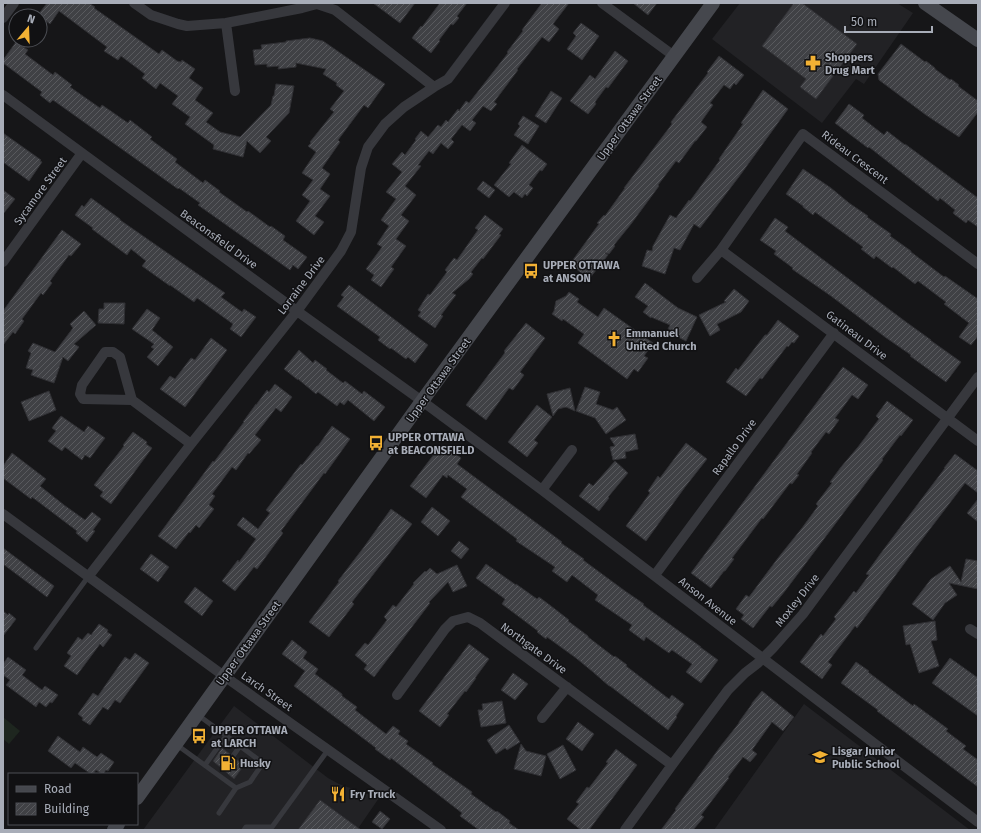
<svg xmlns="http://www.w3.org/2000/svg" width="981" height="833" font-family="'Fira Sans',sans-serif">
  <defs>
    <pattern id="building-hatch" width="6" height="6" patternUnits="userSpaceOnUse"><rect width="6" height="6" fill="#404145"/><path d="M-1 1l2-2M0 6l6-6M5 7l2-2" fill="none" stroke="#595a5e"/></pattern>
  </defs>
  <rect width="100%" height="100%" fill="#161618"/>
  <path fill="#222225" d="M740,3H897L913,13L864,84L856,79L822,123L712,39Z
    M804,704L970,830H714Z
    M234,706L328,778L339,784L379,798L357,830H143Z"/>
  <path fill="#1e261f" d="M3,717L20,731L9,744L3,739Z"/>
  <path fill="url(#building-hatch)" stroke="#303034" d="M47,3H89L95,7L94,8L159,54L162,50L177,61L181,62L182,60L195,69L189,78L203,88L195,100L213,113L206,122L220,132L240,137L271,105L273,96H274L276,84L294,86L289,113L266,137L271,141L260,153L247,141L243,157L213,149L214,145L185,124L190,117L172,104L178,96L160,83L156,89L142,78L145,74L121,56L118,60L104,51L107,47L59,11L50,24L38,15Z
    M373,3H415L400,23Z
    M440,3H467L457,16L459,18L453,25L451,24L439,40L440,41L431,53L412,38L421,26L422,27Z
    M542,3H569L553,24L559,29L549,42L542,37L517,69L518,70L494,102L497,104L491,111L483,106L472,120L476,123L470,131L462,125L451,139L454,142L448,149L441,143L433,154L429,151L418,165L421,166L405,186L416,195L401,215L409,221L396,239L406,246L391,267L394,269L381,287L371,280L374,275L366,269L382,247L377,244L389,226L381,220L396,199L386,192L402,172L392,164L402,152L405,155L416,140L415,139L421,131L428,137L438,125L441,127L446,120L448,122L458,109L459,111L466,101L469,103L508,53L507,52L523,31L522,30Z
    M633,3H657L648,15Z
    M794,3H802L857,44L816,99L800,87L806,79L762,46Z
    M581,23L599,36L582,60L567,49L576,36L573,33Z
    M310,38L323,41L385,84L368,108L364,105L338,140L340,142L322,168L330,174L320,189L330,196L315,216L324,222L314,235L296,221L310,201L302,195L313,180L302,173L316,152L308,146L311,143L310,142L334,112L330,109L344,91L336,85L337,83L323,74L326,69L296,63V67L278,69L279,66L267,67V64L255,65L253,50L262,49L261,45L286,42V41Z
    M16,42L28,50L25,54L53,75L55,72L72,85L70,87L100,108L102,105L128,123L130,120L152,137L150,139L177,159L175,162L203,183L205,180L220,191L219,192L247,212L248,211L270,227L271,226L285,236L283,240L307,257L298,269L293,265L290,270L198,205L200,203L179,188L178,189L53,100L50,103L40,95L42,92L3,63V60Z
    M901,44L925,62L926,61L935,68V69L950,80L951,79L959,85L958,86L978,101V112L959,137L926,115L879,80L878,74Z
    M615,51L628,61L608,88L606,87L595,102L596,104L588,114L570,101L590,75L595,79Z
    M719,56L744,75L736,85L734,83L730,89L724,85L710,103L713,105L701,122L707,127L696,141H695L679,163L676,161L658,185L659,186L631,224L614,245L615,246L609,254L605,253L608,255L589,279L570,264L596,228L599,224L597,223L604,215L605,216L625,188H624L672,124L671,122L708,73L707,72Z
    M763,90L788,109L741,174L700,228L694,224L680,250L674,248L665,274L642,266L647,250L652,251L653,246L670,215L676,218L689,200L690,201L720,160L719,159L743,124L741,123Z
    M551,91L562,98L546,123L535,116Z
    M849,104L864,115L862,118L884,135L887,131L905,145V144L978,198V227L968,220L966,223L954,214L953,213L955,210L940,198L938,201L869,147L868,148L835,123Z
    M523,116L539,126L528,144L514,135L520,126L518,124Z
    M3,133L41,160L40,161L42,162L29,181L3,162Z
    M522,145L547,164L542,171L540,170L529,185L533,188L527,196L525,194L522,198L514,192L509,197L494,185L511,164L509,163Z
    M803,169L831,188L849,203L868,216L867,217L891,234L890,236L911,251V252L944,277L945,276L978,299V336L971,345L959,337L969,323L944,304L946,302L918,281L915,284L893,267L892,268L876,256L874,259L861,249L863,247L815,212L813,215L803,207V206L786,194Z
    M483,181L495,190L489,198L477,189Z
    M3,190L15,199L3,214Z
    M91,198L120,219V220L225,293L221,297L242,312L244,309L256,317L241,337L230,329L233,324L197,298L194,302L170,285V286L142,266L146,261L131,249L127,255L92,229L93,228L75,215L82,205L84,207Z
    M485,215L503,229L499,234L501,235L483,259L482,258L471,272L473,274L469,279L452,293L456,295L441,315L443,316L435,328L418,316L421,312L418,310L428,294L430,295L447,272L445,270L454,258L457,260L478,230L475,228Z
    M775,218L788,227L785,231L906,322L931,340H930L961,362L946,382L910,356L911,355L885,337L831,296L792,269L793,268L774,254L776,251L760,240Z
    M62,230L81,244L71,256L69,255L50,281L52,283L43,295L41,293L22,319L24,321L15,334L13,332L3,345V311Z
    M645,283L678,308L697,317L686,341L674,335L675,333L668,329L670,325L651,317V318L643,312L648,306L635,297Z
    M349,285L428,345L415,363L408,357L406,359L391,348L390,349L378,340L380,337L337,306L344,297L341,295Z
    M734,289L749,301L741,312L717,324L720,330L710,336L699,315L726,302L724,301Z
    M569,292L579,299L577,302L598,317L604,308L653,343L644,356L648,358L638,372L634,369L627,379L578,343L584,334L563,319L562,321L552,314L554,311L556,301L566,296Z
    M104,303H125L124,324L98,323L99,309H104Z
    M147,309L160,318L152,330L173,347L158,366L147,357L154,349L151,347L154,344L132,329Z
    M84,311L96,325L74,344L79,347L68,361L63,357L54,383L31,375L33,370L26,368L31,353L28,351L33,343L55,352L73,328L70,324Z
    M778,320L799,336L794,343L792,342L788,347L787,346L762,379L760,378L746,396L726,382L736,368L738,370L765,335H767Z
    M526,323L545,338L520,372L524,375L513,390L509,388L486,420L466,405L504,354L505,352L504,351Z
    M211,338L227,350L185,407L160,389L170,376L175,379L191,358L195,360Z
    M299,350L313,363L315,360L327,369L326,370L343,383L345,381L362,394L364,391L385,407L374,421L348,400L344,405L340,402L337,406L318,392L316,394L298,379V380L284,369Z
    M843,367L868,385L858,399L852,395L835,418L839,420L829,434L826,432L811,452L812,453L797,474L799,475L792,484L790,483L763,519L762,518L732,558L734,559L725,571H724L711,588L691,573Z
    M275,384L292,397L281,412L276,408L255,435L261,440L249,454L248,453L236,470L232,467L212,494L215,496L209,505L214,509L199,528L196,525L190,533L189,532L176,549L158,536L213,461L214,462L244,422H243L256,404V405L267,390L269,392Z
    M585,387L600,392L596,404L613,410L617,407L626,420L606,434L595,418L576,411Z
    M570,388L575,411L566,407L558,409L553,416L547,394Z
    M49,391L56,410L29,421L21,402Z
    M887,401L913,420L901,436L900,435L882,459L883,460L785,591L772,607L770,606L753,628L741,619L744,615L736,609L746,595L749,597L778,558L802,528L818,506L816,504L832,483L830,482L841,467L858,447L879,419L876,416Z
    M537,405L552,417L534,440L538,443L527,457L508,442Z
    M61,416L84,432L88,426L105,438L90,458L85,455L82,460L65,447L62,451L48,441L56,431L52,428Z
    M332,426L350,439L325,474L324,473L281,531L283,533L257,569L254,567L235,591L222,581L238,560L239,562L256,539L237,525L243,517L258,529L270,513L266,510L301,464L302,465L317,446H318Z
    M133,432L147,442L146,444L152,448L111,504L100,496L103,492L94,485L124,446L123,445Z
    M635,434L638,449L625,452L626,458L613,460L610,447L615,446L610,438Z
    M686,443L707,459L685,487L646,541L626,526L650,493L648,491L658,476L660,478Z
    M441,445L451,452L452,451L461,458L457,464L562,542L561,543L584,559L583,560L625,591L644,604L643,605L701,647H700L718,660L701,683L686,672L692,664L672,650L669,653L646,637L644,641L629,630L632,625L595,600L598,595L572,575L567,582L552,571L555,567L516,541L517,539L461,497L467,489L448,475L447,478L443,475L426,498L410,486Z
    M12,453L46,479L40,486L64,505L85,520L92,512L101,519L93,530L95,531L87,542L76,533L77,531L32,497L31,499L3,478V466Z
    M955,454L978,471V493L965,483L914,550L857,628L855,626L828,662L832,665L822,679L800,662L821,634L823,636L836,619L834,617L854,591L856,593L869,575L866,574L881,553L945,468H944Z
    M615,461L628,473L608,497L609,498L599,511L579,496L589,483L593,486Z
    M978,499V522L967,513Z
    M432,507L450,521L438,536L421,522Z
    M391,509L412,524L352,602L354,604L329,637L309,622L339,582L338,581L364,547Z
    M459,541L469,549L461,559L451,551Z
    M3,548L54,586L47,597L3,564Z
    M151,554L169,567L158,582L140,569Z
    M966,559L978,561V589L949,583L957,595L945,603L933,620L912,604L931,579L950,566L961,582Z
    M486,564L516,585V584L537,599L539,597L551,606L569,620L568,621L588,636V637L614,657L615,656L627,665L626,666L669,699L672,695L684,704L676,716L677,717L668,730L610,686H609L593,672L576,658L547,637L546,639L537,632L538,631L502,604L505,599L476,578Z
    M457,565L467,586L453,592L448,582L429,602L430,603L374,677L364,669L367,665L355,655L365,643L368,645L387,620L384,617L393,605L396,607L414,584L413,583L425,571L426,572L430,568L437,574Z
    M195,587L213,601L202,616L184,602Z
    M3,611L8,615L9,613L16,619L3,636Z
    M935,621L937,640L931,641L939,666L919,673L910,644L906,645L903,626Z
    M99,624L108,630L107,632L112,635L103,647L100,644L77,675L64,666L71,656L67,653L78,637L82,640L88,633L91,635Z
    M292,640L307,652L303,658L318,669L315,674L342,694V696L357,707L355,710L386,734L393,726L400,731L398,734L408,741L406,744L433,763L432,764L472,792L471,794L496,812L497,811L510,821L509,823L519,830H479L460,816L462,813L391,758L390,760L375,749L376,748L294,686L305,671L282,654Z
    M469,644L489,659L475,678H476L466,692L465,691L447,714L449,715L440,727L419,711Z
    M135,653L149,663L120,703L115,700L108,710L103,707L90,725L82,720L83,718L78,714L93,693L98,696L125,657L130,660Z
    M8,657L26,670L22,675L42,690L45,686L58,695L52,703L50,702L46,707L39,702L36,707L6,685L10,680L3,675V664Z
    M950,658L978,678V716L932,683Z
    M856,662L869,671L868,672L913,706L914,704L948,729L946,731L966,746L963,749L978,760V787L877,711L878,710L841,683Z
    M513,673L528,684L515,700L501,690Z
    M762,691L794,717L783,731L772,722L752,750L757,754L750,762L743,757L728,777L729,778L701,815L704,817L693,830H661L676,810L675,809L720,747L739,723V722L752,704V703Z
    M502,701L506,723L481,727L478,710H483L482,704Z
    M578,722L594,734L582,751L566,739Z
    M509,725L520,742L507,750L505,748L496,754L487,740Z
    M58,736L80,752L83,747L97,757L101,753L114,762L108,771L106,770L103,774H102L96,770L93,774H91L75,763L71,768L48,751Z
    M521,744L526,751L546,756L541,776L514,769Z
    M563,745L576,770L560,779L547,754Z
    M222,748L230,754L229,756L230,759L233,760L236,759L244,765L234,779L213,761Z
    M616,749L637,765L589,830H581L567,819L579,804L576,802L587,787L589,788L608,763L606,762Z
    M320,800L361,830H298Z
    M380,811L390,819L382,829L372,822Z"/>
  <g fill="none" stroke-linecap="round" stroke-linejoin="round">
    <path stroke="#37383d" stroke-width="5" d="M36,648L88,577
      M177,745L236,788L250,782L263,763L198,715
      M233,756L240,746
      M205,765L226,736
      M219,813L236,788
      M244,830L246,827H272L328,750"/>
    <path stroke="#37383d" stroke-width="10" d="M134,3L151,15L178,24L187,26L226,23L302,8L317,4L335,10L434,87
      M602,3L674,56
      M3,18L14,3
      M226,23L235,91
      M3,95L297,311L422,401L542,490L875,744L978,822
      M721,250L978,441
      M3,262L82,153
      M697,278L721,250L803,134L978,264
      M132,400L83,399L80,394L82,385L105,352H113L120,357L132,400L191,444
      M542,490L572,450
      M3,514L224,676L441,830
      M655,575L834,333
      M88,577L191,444L297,311L341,251L351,232L361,168L368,147L385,124L404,107L434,87L448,79L505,3
      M970,629L978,634
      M397,695L445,629L453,621L468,617L480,623L672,765
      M542,718L567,687
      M625,830L672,765L728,690L745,673L758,663L773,648L803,614L978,377"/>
    <path stroke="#45474d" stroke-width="14" d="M925,3L978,40
      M137,798L422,401L713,3
      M114,830L118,824"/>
  </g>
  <defs>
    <g id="pharmacy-bare" transform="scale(1.2)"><path d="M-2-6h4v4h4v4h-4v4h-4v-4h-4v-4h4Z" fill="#f2b134" stroke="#111113" stroke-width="2.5" paint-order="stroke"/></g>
    <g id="bus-bare" transform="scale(1.2)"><path d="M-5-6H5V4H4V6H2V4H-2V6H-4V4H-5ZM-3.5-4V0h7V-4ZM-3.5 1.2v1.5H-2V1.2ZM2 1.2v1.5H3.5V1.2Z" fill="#f2b134" stroke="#111113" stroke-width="2.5" paint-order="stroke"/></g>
    <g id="church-bare" transform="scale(1.2)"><path d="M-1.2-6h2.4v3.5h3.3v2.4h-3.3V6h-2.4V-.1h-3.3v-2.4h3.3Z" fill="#f2b134" stroke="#111113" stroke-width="2.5" paint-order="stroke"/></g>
    <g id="school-bare" transform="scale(1.2)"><path d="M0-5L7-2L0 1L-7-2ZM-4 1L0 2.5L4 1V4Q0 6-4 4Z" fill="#f2b134" stroke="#111113" stroke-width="2.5" paint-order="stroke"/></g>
    <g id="fuel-bare" transform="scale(1.2)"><path d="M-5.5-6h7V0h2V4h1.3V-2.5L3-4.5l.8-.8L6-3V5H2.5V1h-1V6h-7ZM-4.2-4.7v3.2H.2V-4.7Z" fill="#f2b134" stroke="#111113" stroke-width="2.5" paint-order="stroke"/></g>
    <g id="restaurant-bare" transform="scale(1.2)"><path d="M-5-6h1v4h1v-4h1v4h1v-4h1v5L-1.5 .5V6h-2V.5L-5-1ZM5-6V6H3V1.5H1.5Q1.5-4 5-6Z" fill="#f2b134" stroke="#111113" stroke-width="2.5" paint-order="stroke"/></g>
  </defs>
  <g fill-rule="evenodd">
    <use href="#pharmacy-bare" x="813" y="63"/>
    <use href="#bus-bare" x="531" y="271"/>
    <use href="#church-bare" x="614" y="339"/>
    <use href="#bus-bare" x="376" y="443"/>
    <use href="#bus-bare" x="199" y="736"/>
    <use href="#school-bare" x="820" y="757"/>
    <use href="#fuel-bare" x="228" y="763"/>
    <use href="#restaurant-bare" x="338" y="794"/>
  </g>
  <g text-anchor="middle" stroke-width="3" stroke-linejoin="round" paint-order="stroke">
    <g font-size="11" font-weight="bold" fill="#a8adb8" stroke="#111113" text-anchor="start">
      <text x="825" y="61">Shoppers<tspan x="825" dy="13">Drug Mart</tspan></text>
      <text x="543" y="269">UPPER OTTAWA<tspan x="543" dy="13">at ANSON</tspan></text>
      <text x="626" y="337">Emmanuel<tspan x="626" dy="13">United Church</tspan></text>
      <text x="388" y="441">UPPER OTTAWA<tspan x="388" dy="13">at BEACONSFIELD</tspan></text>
      <text x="211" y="734">UPPER OTTAWA<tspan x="211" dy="13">at LARCH</tspan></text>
      <text x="832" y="755">Lisgar Junior<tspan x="832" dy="13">Public School</tspan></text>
      <text x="240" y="767">Husky</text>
      <text x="350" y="798">Fry Truck</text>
    </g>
    <g font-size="11" fill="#a8adb8" stroke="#111113">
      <text transform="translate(629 118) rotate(-54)" y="4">Upper Ottawa Street</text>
      <text transform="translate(855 157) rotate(37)" y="4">Rideau Crescent</text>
      <text transform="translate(40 191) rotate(-54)" y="4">Sycamore Street</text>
      <text transform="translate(219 239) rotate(36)" y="4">Beaconsfield Drive</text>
      <text transform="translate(301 285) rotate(-53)" y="4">Lorraine Drive</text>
      <text transform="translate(857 335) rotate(37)" y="4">Gatineau Drive</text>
      <text transform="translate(438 380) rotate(-54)" y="4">Upper Ottawa Street</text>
      <text transform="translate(734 447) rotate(-54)" y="4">Rapallo Drive</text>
      <text transform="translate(797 600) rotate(-52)" y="4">Moxley Drive</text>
      <text transform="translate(708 601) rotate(38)" y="4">Anson Avenue</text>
      <text transform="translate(248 643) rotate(-54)" y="4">Upper Ottawa Street</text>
      <text transform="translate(534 648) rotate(36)" y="4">Northgate Drive</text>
      <text transform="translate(267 691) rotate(35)" y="4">Larch Street</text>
    </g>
  </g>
  <rect width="981" height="833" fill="none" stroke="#a8adb8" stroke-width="8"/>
  <rect x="8" y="773" width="130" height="52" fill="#111113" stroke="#4d4f55"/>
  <rect x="16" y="786" width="20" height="6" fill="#45474d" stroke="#4d4f55"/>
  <text x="44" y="793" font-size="12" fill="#a8adb8">Road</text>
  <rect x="16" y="803" width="20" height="12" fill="url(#building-hatch)" stroke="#4d4f55"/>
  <text x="44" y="813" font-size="12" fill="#a8adb8">Building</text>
  <g transform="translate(28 28) rotate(19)"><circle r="19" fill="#111113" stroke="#4d4f55"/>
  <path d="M0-3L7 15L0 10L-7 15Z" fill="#f2b134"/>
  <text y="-6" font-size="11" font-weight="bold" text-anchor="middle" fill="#a8adb8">N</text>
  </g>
  <path d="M845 26v6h87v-6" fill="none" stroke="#a8adb8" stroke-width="2"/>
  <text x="851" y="26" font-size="12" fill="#a8adb8" stroke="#111113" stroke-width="3" paint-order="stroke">50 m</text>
</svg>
